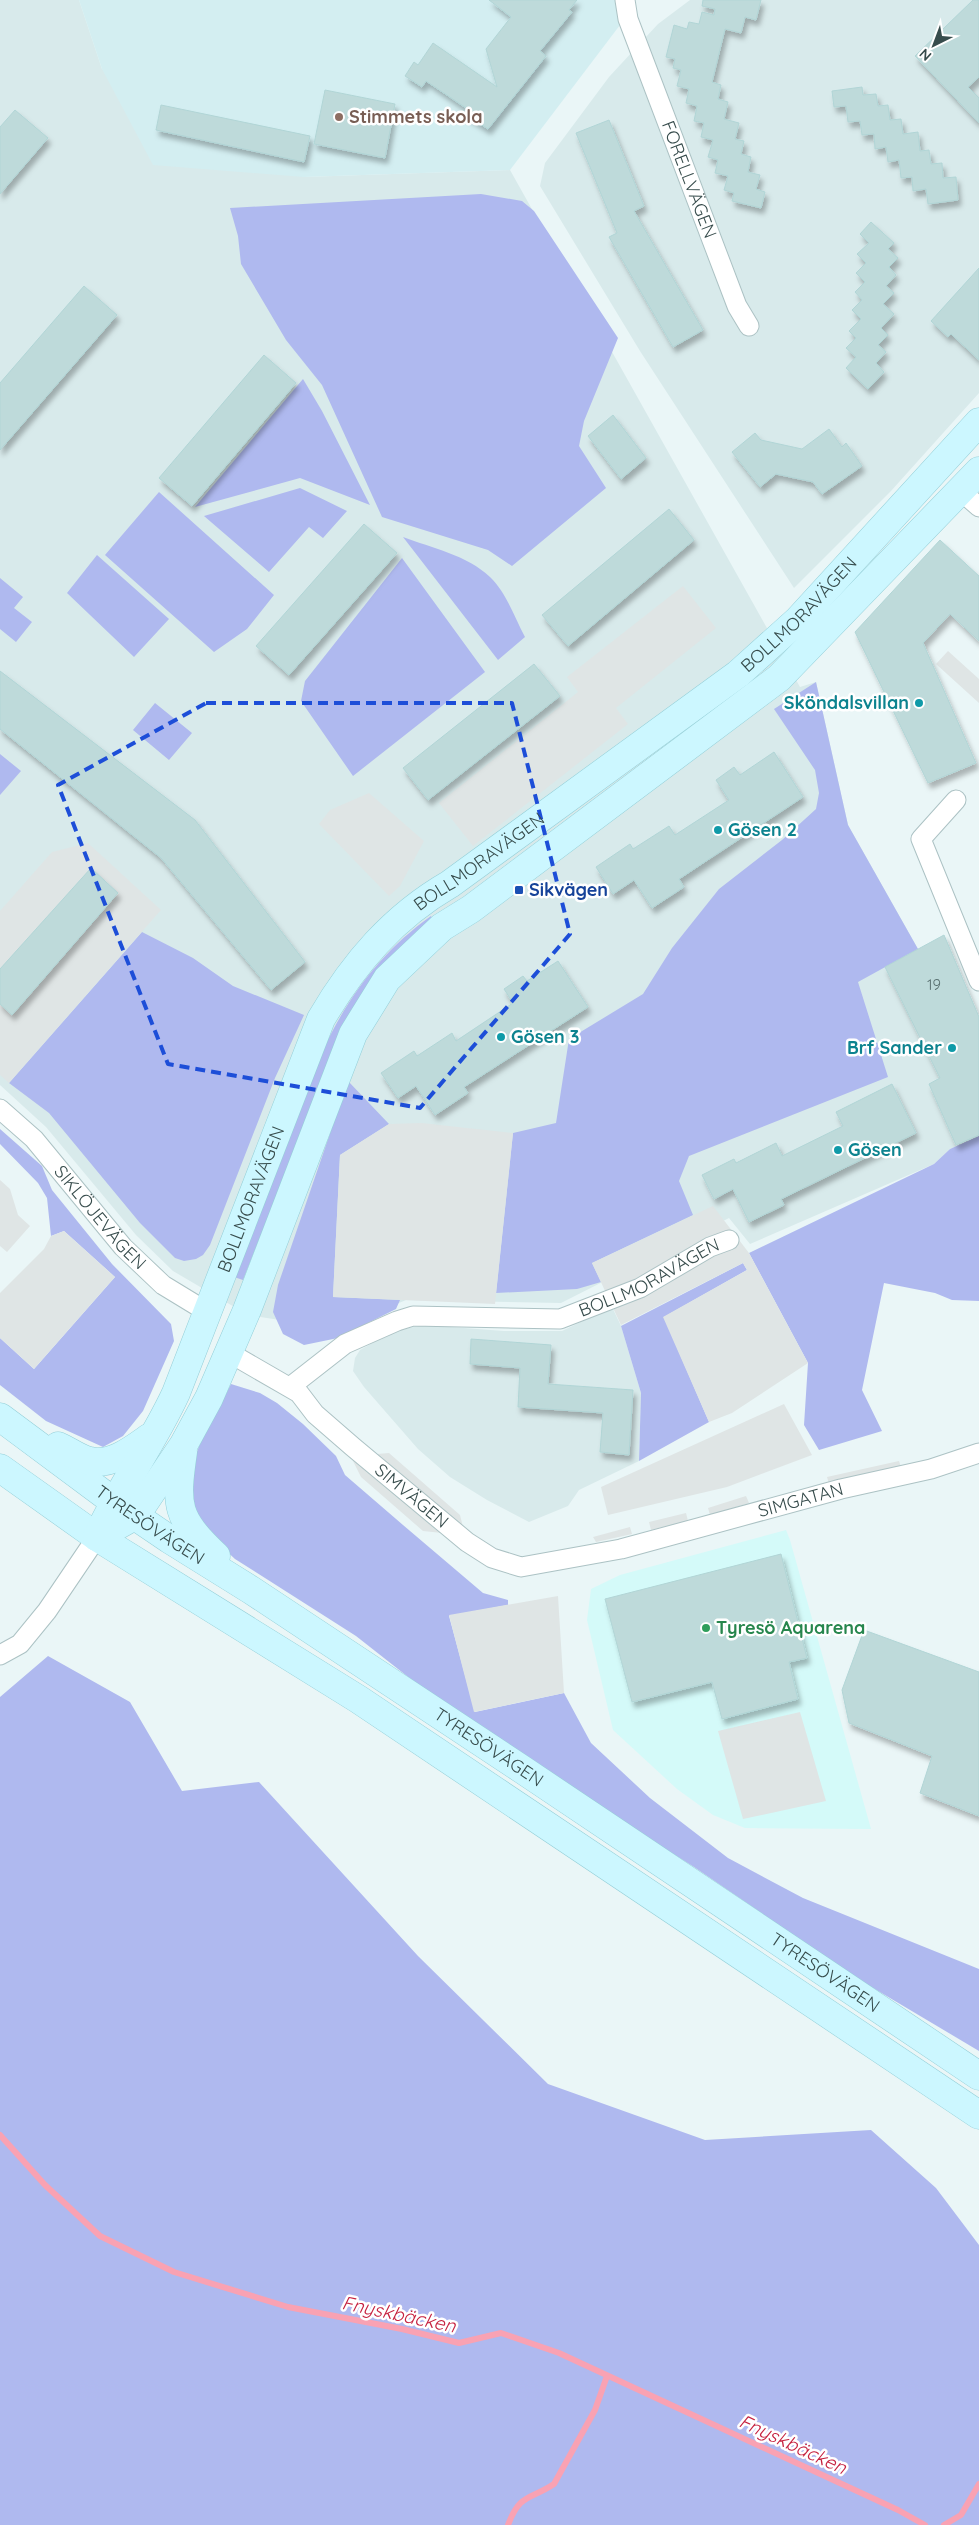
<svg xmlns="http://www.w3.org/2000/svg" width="979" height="2525" font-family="Quicksand,sans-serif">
  <defs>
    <filter id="shadow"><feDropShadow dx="3" dy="5.5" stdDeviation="2.5" flood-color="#0004"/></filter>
  </defs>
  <rect width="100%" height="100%" fill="#eaf6f7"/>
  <path fill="#d8eaeb" d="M0,0H79L102,69L304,177L510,170L800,687L816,682L848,825L918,949L979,1037V1136L950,1149L934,1164L750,1244L729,1218L561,1303L406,1300L338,1329L248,1315L173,1271L136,1235L46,1127L0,1085Z
    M690,0H979V393L891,491L794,588L640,351L540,186L545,163L609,77L658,24Z
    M612,1307L621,1326L641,1393L639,1461L579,1490L568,1506L529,1522L487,1500L450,1477L418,1449L364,1387L353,1371L355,1358L360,1350L392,1332L423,1325L504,1331H562Z"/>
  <path fill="#d4faf9" d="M786,1530L790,1540L871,1829L745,1828L713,1815L677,1789L613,1730L587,1620L591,1589L620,1575Z"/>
  <path fill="#d3eef1" d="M79,0H615L620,25L510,170L304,177L153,165L102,69Z"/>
  <path fill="#afb9ef" d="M481,194L522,201L534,211L618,338L584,421L579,446L606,488L512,566L488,550L382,517L322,385L286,340L241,264L238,236L230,208Z
    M303,379L322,411L370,505L300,478L195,507Z
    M300,488L347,511L323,538L309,527L269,572L204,516Z
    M159,492L274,595L247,629L214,652L105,555Z
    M403,537C432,548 467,555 490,577C506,592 515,618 525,637L498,660Z
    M97,555L169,619L134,657L67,593Z
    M402,558L485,672L353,776L301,701L305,681Z
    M0,578L23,597L14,608L32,622L16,642L0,629Z
    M816,682L848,825L918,949L858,982L888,1077L689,1156L679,1181L693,1215L592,1263L601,1282L577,1289L496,1293L513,1133L556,1123L569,1039L643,994L672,948L719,889L782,840L816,809L819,793L815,770L774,709Z
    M155,703L192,733L169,760L133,730Z
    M0,754L21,771L0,795Z
    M431,916L434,922L341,1032L243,1280L234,1277L324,1048C349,995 383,950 431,916Z
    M142,932L193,958L233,986L304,1015L275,1078L210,1245L203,1255L196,1259L184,1261L175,1258L140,1223L49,1113L9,1083Z
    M348,1081L389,1124L340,1155L333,1297L400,1300L396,1309L338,1338L304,1345L283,1334L273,1312L278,1285Z
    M0,1129L42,1166L52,1190L112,1264L171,1324L174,1341L143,1411L123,1436L103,1447L46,1421L0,1385V1338L34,1369L115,1277L64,1231L51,1236L47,1198L38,1183L0,1144Z
    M979,1136V1301L952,1300L935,1293L884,1283L862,1390L882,1431L819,1450L804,1425L808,1363L749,1253L934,1164L950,1149Z
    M743,1263L747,1270L664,1317L709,1422L639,1461L641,1393L621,1326Z
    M231,1384L260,1393L277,1403L303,1424L336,1456L345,1475L403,1525L483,1593L508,1600V1605L449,1616L475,1712L564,1693L591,1743L650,1798L728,1858L803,1898L979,1969V2051L858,1979L694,1867L468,1724L356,1636L235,1559L208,1534L191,1501V1470L199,1446Z
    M48,1656L130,1702L182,1791L259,1782L418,1956L548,2084L705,2140L871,2130L936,2188L979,2245V2525H0V1697Z"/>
  <path fill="#dfe5e5" d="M683,586L716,628L616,708L628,724L473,846L439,803L578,692L567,677Z
    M948,651L979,679V703L936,664Z
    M369,793L424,841L400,886L389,896L319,824L330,810Z
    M88,843L161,910L9,1083L0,1075V911L52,852Z
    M422,1123L513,1133L495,1304L333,1297L340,1155L389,1124Z
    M0,1180L10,1189L18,1215L30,1226L7,1252L0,1246Z
    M713,1206L749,1253L808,1363L732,1413L709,1422L663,1317L747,1270L743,1263L621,1325L592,1263Z
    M64,1231L115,1277L34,1369L0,1338V1293L44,1249L51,1236Z
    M784,1404L812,1455L727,1487L608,1515L601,1487Z
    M389,1453L460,1515L463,1527L377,1454Z
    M352,1459L442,1533L423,1531L361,1477Z
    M899,1461L901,1467L829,1484L827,1477Z
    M746,1496L749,1503L710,1515L708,1508Z
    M686,1513L688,1521L651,1530L649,1522Z
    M630,1527L632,1534L596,1542L593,1537Z
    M558,1596L564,1693L474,1712L449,1615Z
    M800,1712L826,1801L743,1819L718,1731Z"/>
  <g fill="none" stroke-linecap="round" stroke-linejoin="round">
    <path stroke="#f9a2b3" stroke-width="6" d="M0,2135L45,2185L100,2236L174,2272L288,2307L402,2329L459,2343L501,2333L559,2353L898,2510L925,2525
      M508,2525C520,2493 530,2500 554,2484L595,2410L607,2376
      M944,2525L961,2515L979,2484"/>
  </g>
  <path fill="#bedada" stroke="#b1d5d6" filter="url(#shadow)" d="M489,0H577L569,10L572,12L540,51L546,56L488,129L466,115L469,110L426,81L422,87L405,76L414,62L418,65L433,43L497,87L486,49L511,17Z
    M703,0H761L756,20L745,17L741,33L725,29L712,82L721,85L718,99L728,102L724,119L739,123L735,139L744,141L741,154L751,157L748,172L760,175L756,189L765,192L761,208L732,201L734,193L724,190L728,176L715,173L718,160L708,157L713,140L701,137L704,123L694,121L697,106L686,103L689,89L677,86L681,70L673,68L675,59L666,57L674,25L687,29L689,22L699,24L702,12L714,15L715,9L702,6Z
    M973,0H979V77L968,87L979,98V123L915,56Z
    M862,87L863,95L876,94L878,106L888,105L890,120L901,119L903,134L918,132L920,151L929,150L931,164L942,163L943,178L956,177L958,200L928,204L926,189L913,191L912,177L901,178L899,160L888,162L886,147L875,149L874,134L862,135L860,121L848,122L846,106L834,107L832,91Z
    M325,90L395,104L385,158L314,144Z
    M161,105L310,136L304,162L156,130Z
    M15,110L48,138L0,194V127Z
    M609,120L644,206L634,211L703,330L673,347L609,237L617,233L576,133Z
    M871,222L894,243L888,249L898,258L889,267L896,275L886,286L894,293L883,304L894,314L881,328L888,335L878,345L886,352L876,363L884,372L868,389L846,368L856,357L846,348L856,338L849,331L861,319L852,310L862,300L855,292L865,282L856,273L866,263L857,254L869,243L860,234Z
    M979,268V360L951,334L948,337L931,321Z
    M84,286L117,315L0,450V383Z
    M264,355L296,383L192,506L159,478Z
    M613,415L646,458L621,479L588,436Z
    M829,429L842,447L846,443L862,466L822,494L813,482L776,474L760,487L732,452L755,433L761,440L802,449Z
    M669,509L694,540L568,646L542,615Z
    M364,524L397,553L289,675L256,646Z
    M940,540L979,576V641L950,614L923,643L976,763L928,783L855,632Z
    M534,664L560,696L428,800L403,768Z
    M0,671L195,820L305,962L271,990L161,858L0,729Z
    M774,752L803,797L679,879L684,887L652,908L634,880L613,894L596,867L630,844L633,849L669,826L675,835L729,800L716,780L734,767L740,775Z
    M91,868L118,893L12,1015L0,1004V969Z
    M944,935L979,1017V1135L956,1145L929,1084L940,1078L885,967Z
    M558,961L588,1007L464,1087L468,1093L435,1115L416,1086L398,1098L381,1073L414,1051L417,1056L452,1033L456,1041L513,1003L504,989L523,976L527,981Z
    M892,1084L916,1133L781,1199L784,1205L749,1222L733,1189L714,1199L702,1175L734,1159L736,1163L776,1143L782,1156L843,1126L836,1112Z
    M471,1339L551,1345L548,1384L633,1390L629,1455L600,1452L603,1413L518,1407L520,1368L470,1364Z
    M781,1554L807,1658L789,1662L798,1699L722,1719L712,1682L632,1702L605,1599Z
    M864,1630L979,1672V1816L920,1793L932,1756L849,1723L842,1690Z"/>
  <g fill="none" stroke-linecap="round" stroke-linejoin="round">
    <g stroke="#acc2c4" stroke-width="21">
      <g id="street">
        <path id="s1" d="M625,0L628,19L737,306L749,326"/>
        <path d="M961,491L979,507"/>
        <path d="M956,800L921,839L979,981"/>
        <path id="s2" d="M0,1109L34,1139L123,1247L163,1285L209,1313"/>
        <path id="s3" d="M228,1352L299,1393L315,1414L353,1447L467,1542L492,1558L521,1567L621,1549L841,1489L931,1469L979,1453"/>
        <path id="s4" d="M290,1387L345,1344L397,1321L413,1316L560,1319L640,1288L710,1247L729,1240"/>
        <path d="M0,1655L20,1644L47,1611L97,1537"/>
      </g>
    </g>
    <g stroke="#94cfd8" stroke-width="29">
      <g id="secondary">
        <path id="s5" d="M0,1417L113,1501L169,1539L251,1590L523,1770L979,2076"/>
        <path d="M58,1446C68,1450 79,1459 90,1461C112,1466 133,1449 150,1437"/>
        <path d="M183,1452C175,1506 176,1518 216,1556"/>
        <path d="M0,1468L97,1537L358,1699L979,2115"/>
        <path id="s6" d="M97,1537C120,1487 153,1443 176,1393L321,1019C354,963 393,917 450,884L738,674L798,620L979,422"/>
        <path d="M97,1537L136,1515L184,1444L209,1398L247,1310L353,1034L387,979L442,927L471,909L779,678L979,471"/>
      </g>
    </g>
    <use href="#street" stroke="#fff" stroke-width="19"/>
    <use href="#secondary" stroke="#ccf7ff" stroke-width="28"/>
  </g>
  <path fill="none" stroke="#1d4ed8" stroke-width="4" stroke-dasharray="10 6" stroke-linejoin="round" d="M206,703H512L570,934L420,1108L168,1064L58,785Z"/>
  <circle fill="#8d6e63" stroke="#fff" stroke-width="2" cx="339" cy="117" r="5"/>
  <g fill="#0f9aa8" stroke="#fff" stroke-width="2">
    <circle cx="919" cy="703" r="5"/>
    <circle cx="718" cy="830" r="5"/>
    <circle cx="501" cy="1037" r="5"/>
    <circle cx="952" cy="1048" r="5"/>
    <circle cx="838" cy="1150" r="5"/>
  </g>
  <rect fill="#1a4fb4" stroke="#fff" stroke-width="2" x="514" y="885" width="10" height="10" rx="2.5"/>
  <circle fill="#2e9e5b" stroke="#fff" stroke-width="2" cx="706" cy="1628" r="5"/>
  <g text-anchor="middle" stroke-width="5" stroke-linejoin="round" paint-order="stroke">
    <g font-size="15" fill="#597070">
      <text x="934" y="990">19</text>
    </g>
    <g font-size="18" font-weight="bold" fill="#785e54" stroke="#fff" text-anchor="start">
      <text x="349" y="123">Stimmets skola</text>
    </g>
    <g font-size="18" fill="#374c4c" stroke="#fff">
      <text dy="6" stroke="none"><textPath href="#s1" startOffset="191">FORELLVÄGEN</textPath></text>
      <text dy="6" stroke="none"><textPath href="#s6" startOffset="1196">BOLLMORAVÄGEN</textPath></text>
      <text dy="6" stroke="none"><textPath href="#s6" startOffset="791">BOLLMORAVÄGEN</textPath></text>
      <text dy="6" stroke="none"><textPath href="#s6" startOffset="372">BOLLMORAVÄGEN</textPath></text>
      <text dy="6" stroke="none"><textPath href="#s2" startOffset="148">SIKLÖJEVÄGEN</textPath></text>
      <text dy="6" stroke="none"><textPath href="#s4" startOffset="389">BOLLMORAVÄGEN</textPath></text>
      <text dy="6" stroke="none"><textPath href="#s3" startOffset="235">SIMVÄGEN</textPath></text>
      <text dy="6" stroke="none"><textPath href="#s3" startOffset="655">SIMGATAN</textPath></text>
      <text dy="6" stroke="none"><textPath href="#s5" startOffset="185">TYRESÖVÄGEN</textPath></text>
      <text dy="6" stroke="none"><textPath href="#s5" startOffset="590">TYRESÖVÄGEN</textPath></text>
      <text dy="6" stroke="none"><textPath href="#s5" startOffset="995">TYRESÖVÄGEN</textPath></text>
    </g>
    <g font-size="18" font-weight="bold" fill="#0d838f" stroke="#fff" text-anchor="start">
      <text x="909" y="709" text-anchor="end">Sköndalsvillan</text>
      <text x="728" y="836">Gösen 2</text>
      <text x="511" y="1043">Gösen 3</text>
      <text x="942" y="1054" text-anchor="end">Brf Sander</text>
      <text x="848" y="1156">Gösen</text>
    </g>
    <g font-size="18" font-weight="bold" fill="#164399" stroke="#fff" text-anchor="start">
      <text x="529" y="896">Sikvägen</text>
    </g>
    <g font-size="18" font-weight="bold" fill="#27864d" stroke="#fff" text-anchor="start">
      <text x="716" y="1634">Tyresö Aquarena</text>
    </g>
    <g font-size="19" font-style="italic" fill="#c62240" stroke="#fff">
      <text transform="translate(399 2314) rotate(12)" y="7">Fnyskbäcken</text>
      <text transform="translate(793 2444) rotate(25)" y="7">Fnyskbäcken</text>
    </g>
  </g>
  <g transform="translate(934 45) rotate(222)" stroke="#ffffff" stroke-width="4" paint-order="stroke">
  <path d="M0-4L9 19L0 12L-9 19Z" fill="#374c4c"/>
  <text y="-8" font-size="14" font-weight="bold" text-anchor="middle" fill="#374c4c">N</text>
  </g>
</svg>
